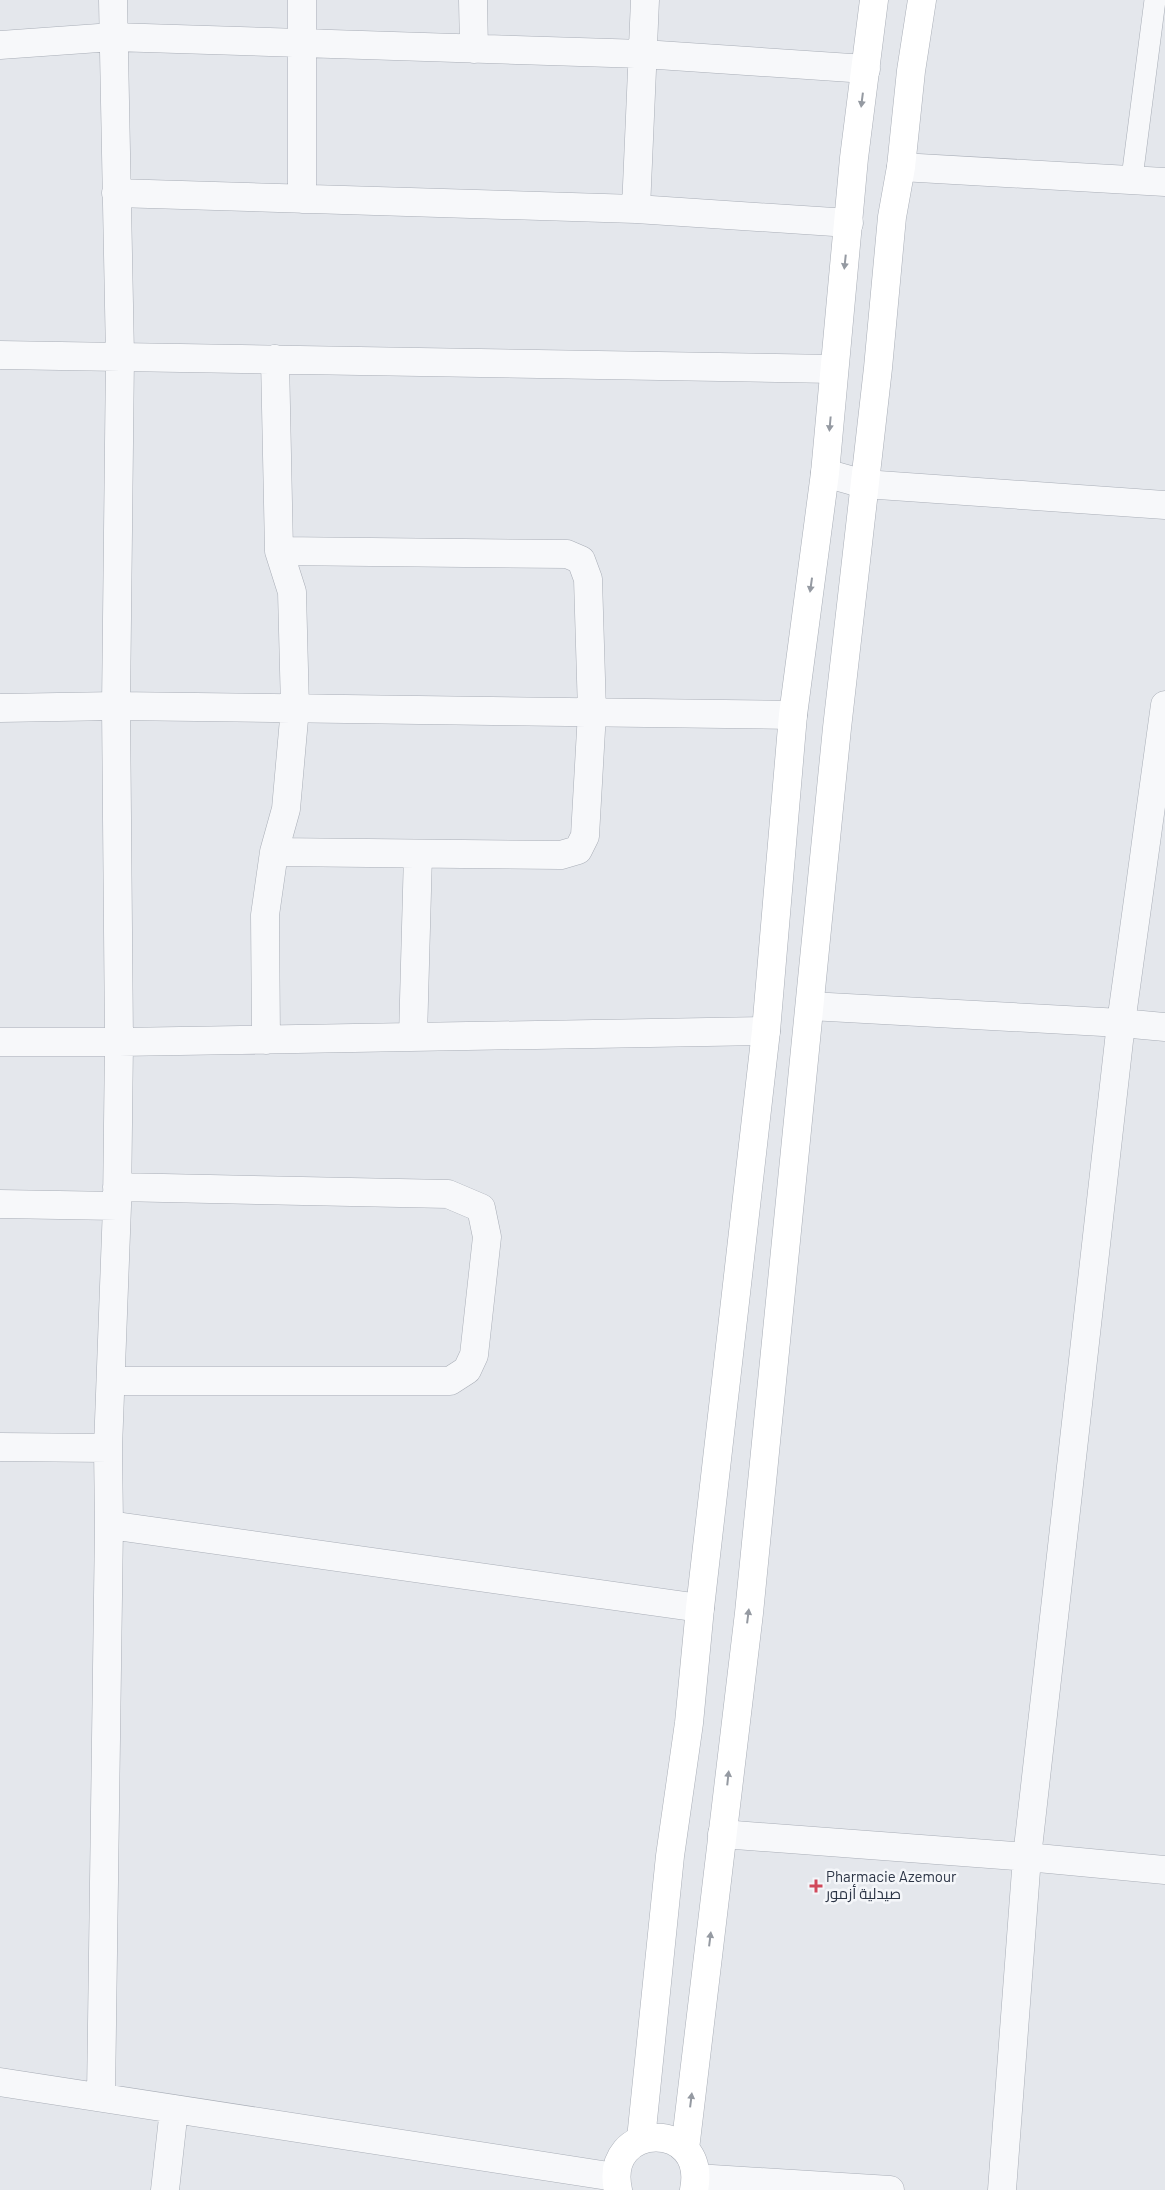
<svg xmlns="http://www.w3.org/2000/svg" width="1165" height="2190" font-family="Barlow,Cairo,sans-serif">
  <rect width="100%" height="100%" fill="#e4e7ec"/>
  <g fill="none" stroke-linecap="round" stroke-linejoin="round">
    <g stroke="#a9aeb7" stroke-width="22">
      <path id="lane" d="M1132,178L1155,0"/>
    </g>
    <g stroke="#a9aeb7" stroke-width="29">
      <path id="street" d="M302,0V199
        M473,0L474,49
        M0,45L113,37L643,54L866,69
        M901,167L1165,182
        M116,193L636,209L849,223
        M636,209L645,0
        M0,355L834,369
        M825,473L864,484L1165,505
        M0,708L116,706L793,715
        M274,852L561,855L578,850L585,836L592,712L588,579L581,560L567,554L279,551
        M810,1006L1121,1023L1165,1027
        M413,1037L418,854
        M266,1040L265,915L274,852L286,809L295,708L292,592L279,551L275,359
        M0,1042H119L766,1031
        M0,1204L117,1206
        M111,1381H450L467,1370L474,1355L487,1237L481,1208L448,1194L117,1187
        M0,1447L108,1448
        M109,1525L700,1608
        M722,1834L1027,1857L1165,1870
        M0,2082L615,2177
        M101,2096L109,1525L108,1448L117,1206L119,1042L116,706L120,356L113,0
        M696,2178L890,2190
        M165,2190L174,2109
        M1002,2190L1027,1857L1121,1023L1165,705"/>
    </g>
    <g stroke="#a9aeb7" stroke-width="29">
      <path id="secondary" d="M641,2139L670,1856L689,1723L700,1608L766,1031L793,715L825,473L854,158L874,0
        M685,2149L749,1613L837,728L878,368L892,217L901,167L911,71L922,0
        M618,2190C603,2121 708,2119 694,2190"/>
    </g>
    <use href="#lane" stroke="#f7f8fa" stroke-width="21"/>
    <use href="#street" stroke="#f7f8fa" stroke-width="28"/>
    <use href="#secondary" stroke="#fff" stroke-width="28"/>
  </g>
  <defs><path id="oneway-solid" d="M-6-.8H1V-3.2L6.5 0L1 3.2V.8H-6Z" transform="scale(1.25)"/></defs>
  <g fill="#959aa2">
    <use href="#oneway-solid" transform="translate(862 100) rotate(97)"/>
    <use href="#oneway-solid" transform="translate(845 262) rotate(96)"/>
    <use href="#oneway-solid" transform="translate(830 424) rotate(95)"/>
    <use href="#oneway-solid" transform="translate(811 585) rotate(98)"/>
    <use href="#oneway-solid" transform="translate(748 1616) rotate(-83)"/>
    <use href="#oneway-solid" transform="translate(728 1778) rotate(-84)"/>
    <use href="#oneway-solid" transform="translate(710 1939) rotate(-83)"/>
    <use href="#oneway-solid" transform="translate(691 2100) rotate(-83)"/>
  </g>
  <path fill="#d1495b" stroke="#f4f6f9" stroke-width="2" d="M813.5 1878.5h5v5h5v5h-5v5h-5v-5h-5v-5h5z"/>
  <g text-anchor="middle" stroke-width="5" stroke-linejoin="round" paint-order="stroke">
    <g font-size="15" fill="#2b3445" stroke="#f4f6f9" text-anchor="start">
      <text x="826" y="1882">Pharmacie Azemour<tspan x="826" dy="17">صيدلية أزمور</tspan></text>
    </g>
  </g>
</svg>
